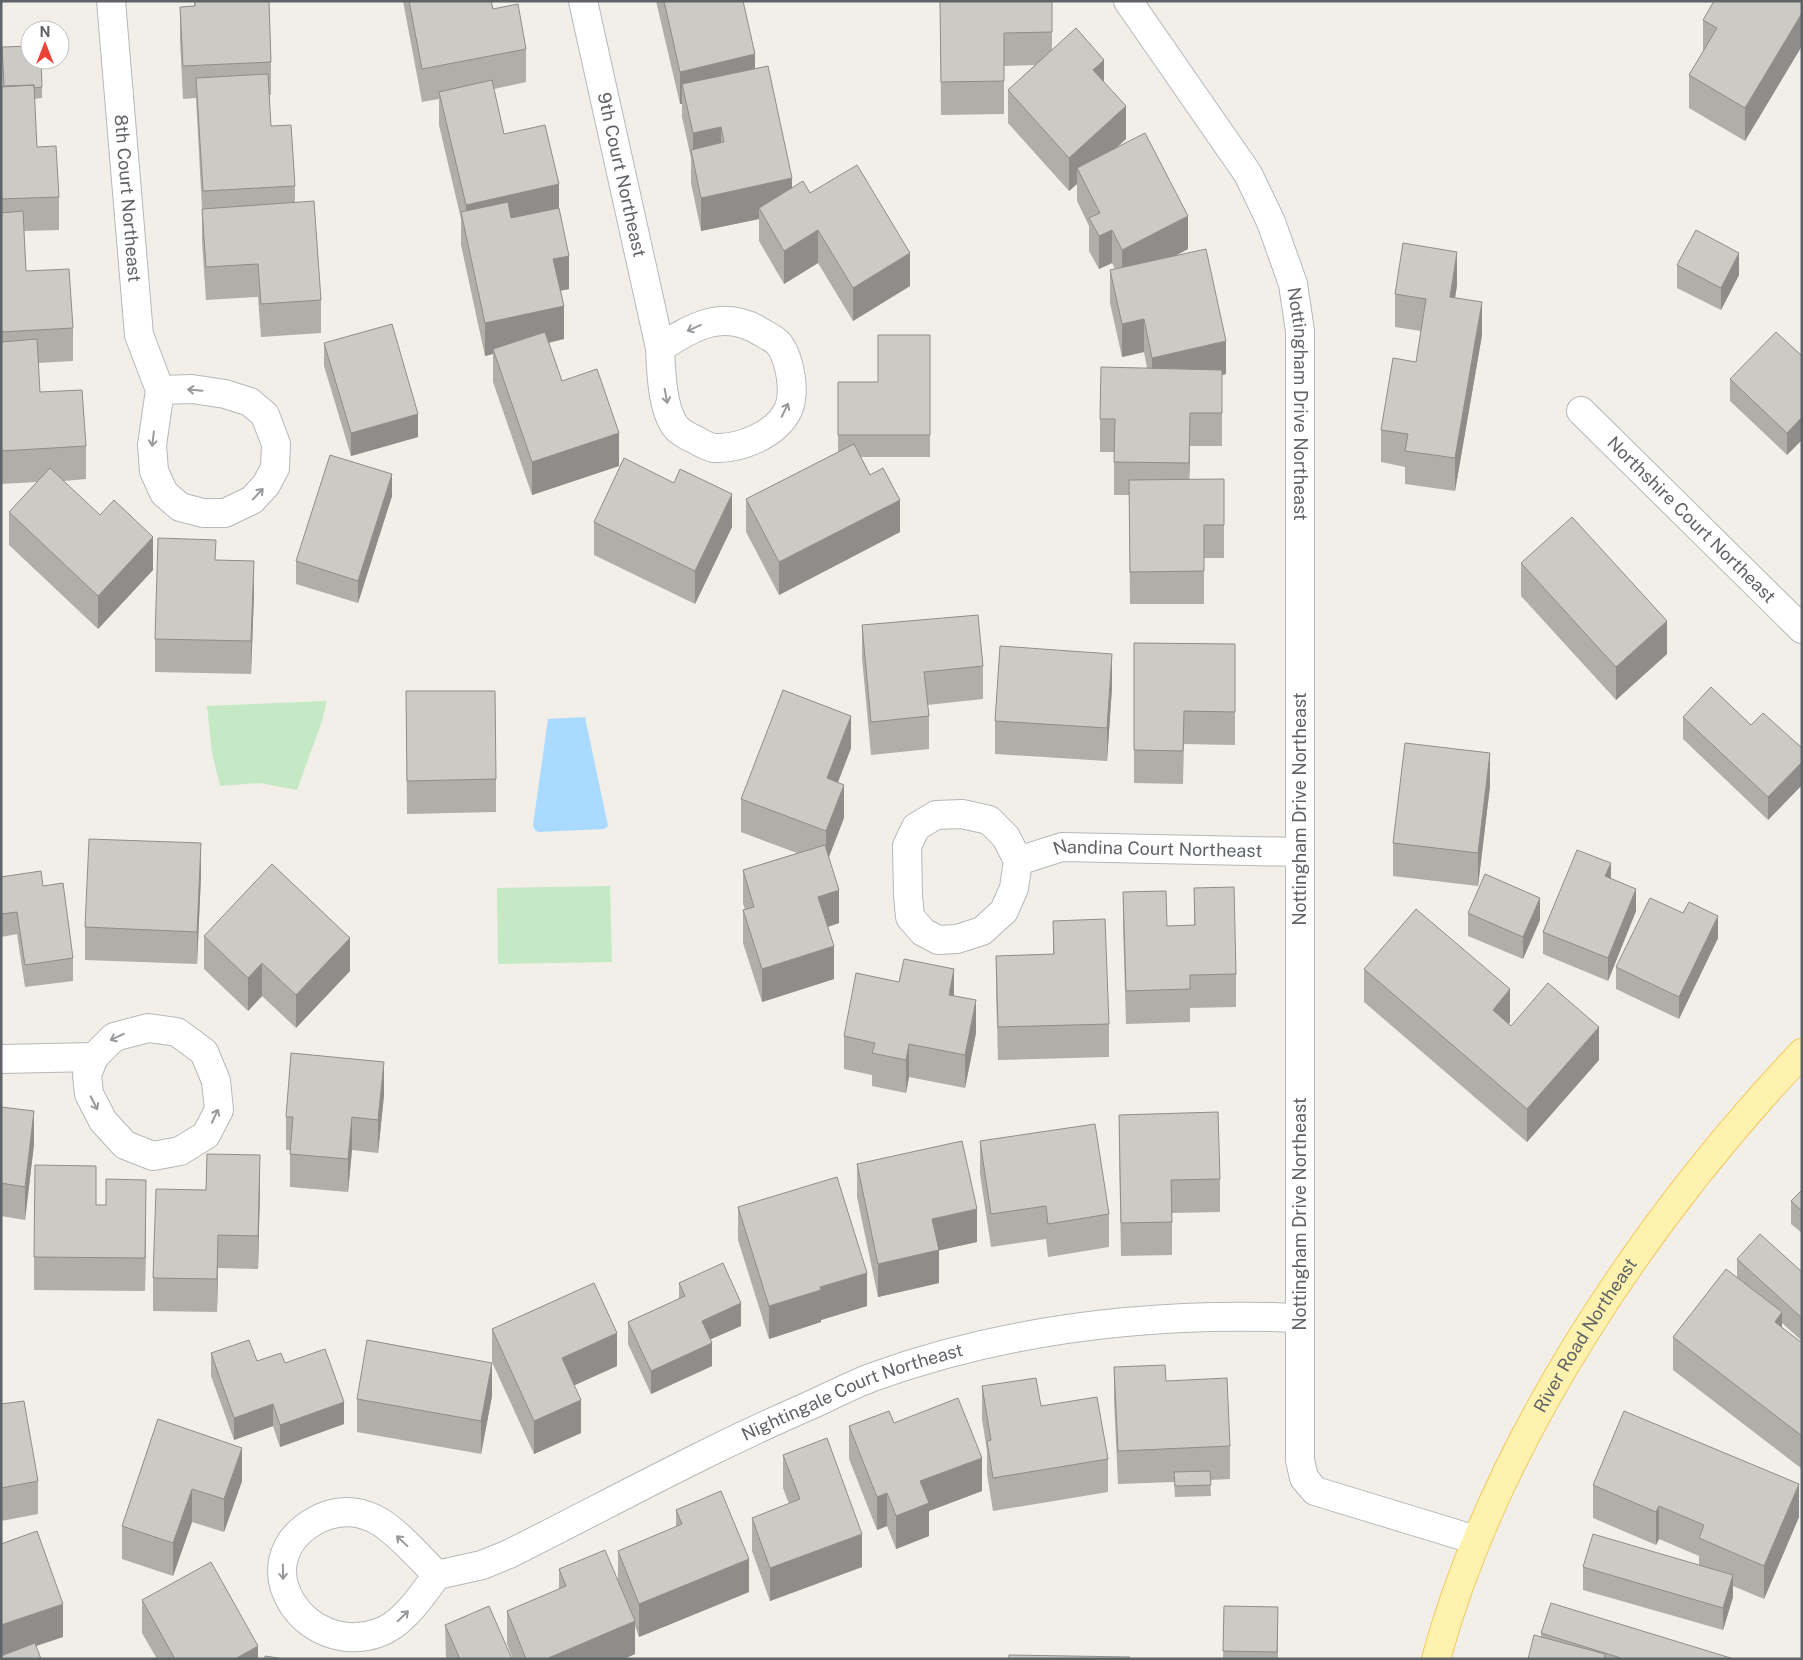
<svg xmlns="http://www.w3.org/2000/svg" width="1803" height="1660" font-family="'Public Sans',sans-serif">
  <rect width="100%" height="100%" fill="#f1efe8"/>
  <path fill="#c5e8c5" d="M327,701L322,721L297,790L260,783L220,786L212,753L207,706Z
    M610,886L612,962L498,964L497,888Z"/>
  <path fill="#aadaff" d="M585,717L608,826L604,829L538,832L534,829L533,825L548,719Z"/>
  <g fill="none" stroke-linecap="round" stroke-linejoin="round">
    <g stroke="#b5b8bc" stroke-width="30">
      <g id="street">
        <path id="s1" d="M111,1L139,335L160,390L152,445L154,471L164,493L180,507L203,513H225L252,500L266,485L275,468L276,444L265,415L250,402L225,394L192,389L160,390"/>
        <path id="s2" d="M583,1L660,348C661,370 662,408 675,426C680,433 689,437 696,440C701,443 708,447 714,448C740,449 776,435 788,410C796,392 790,359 779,344C775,339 766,335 761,332C723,308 692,327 660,348"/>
        <path id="s3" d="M1128,1L1248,174L1271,222L1293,284L1300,331V1460L1304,1478L1315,1491L1476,1540"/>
        <path id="s4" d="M1581,411L1802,629"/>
        <path d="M962,814L989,820L1006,837L1018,861L1014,888L1004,911L982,931L957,939L938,940L923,932L910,917L908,895L907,846L916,827L936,815Z"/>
        <path id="s5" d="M1018,861L1062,847L1300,852"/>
        <path d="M1,1059L94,1057L114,1037L148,1028L177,1032L204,1052L216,1081L219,1110L206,1135L180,1151L153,1156L125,1145L103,1121L89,1094L87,1075L94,1057"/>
        <path id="s6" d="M437,1575C421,1559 394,1528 375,1519C354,1509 333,1510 313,1522C242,1565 306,1658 378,1633C403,1625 422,1595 437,1575L482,1565L509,1554C607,1505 703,1452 804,1408C827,1398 849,1386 873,1377C1009,1328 1157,1312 1300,1318"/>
      </g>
    </g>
    <g stroke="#f2c960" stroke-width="30">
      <g id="primary">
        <path id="s7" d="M1436,1659C1496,1439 1647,1217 1802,1053"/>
      </g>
    </g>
    <use href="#street" stroke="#fff" stroke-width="28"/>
    <use href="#primary" stroke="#fff2af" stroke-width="28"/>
  </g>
  <path fill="#afaea9" d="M194,1H269L271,62V95H269L271,126L295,186V202L321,300V333L261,337L258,297L206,300L202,242V209L196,98L183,99L180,40V7L194,6Z
    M403,1H491L493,9L526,49V82L494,89L504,134L559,208L569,289L560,291L564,339L549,343L562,381L619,466L532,495L493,382V354L485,356L461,245V219L439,125V99L422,102Z
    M656,1H743L755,69L792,188L810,193L910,286L853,321L818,263L784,284L759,241V219L701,231L691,183V158L682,117V104H680Z
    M940,1H1052V50L1104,82L1126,139L1117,147L1188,249L1175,256L1226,374L1222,375V446H1190L1189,479L1224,525V558H1204V604H1130L1129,495H1114V452H1100V419L1147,368L1144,352L1122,357L1110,303V270L1115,269L1112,263L1099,269L1089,251V226L1077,201V184L1069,191L1008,123V90L1035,65L1004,66V114L941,115Z
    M1802,1L1745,141L1689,108V75L1703,52V20Z
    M2,47L42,87V98L34,99L37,147L59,197V230L24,231L26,271L73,328V361L38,363L40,392L86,446V479L64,481L153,570L98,629L9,545V512L37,482L1,484V87L3,86Z
    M1677,265L1739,275L1721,310L1677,288Z
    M1457,285L1455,298L1482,335L1455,491L1405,484V467L1381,462V430L1416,362L1421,331L1395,327V294Z
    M930,335V457H861L900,532L779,595L746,532V499L838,452V382H878Z
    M324,343L418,437L351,456L324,366Z
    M1802,356L1787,455L1730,401V379Z
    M392,496L358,603L296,584V561Z
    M594,522L732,527L695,604L594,555Z
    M216,560L254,594L251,674L155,672V639Z
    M1521,563L1667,654L1616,700L1521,596Z
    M862,625L983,666V699L927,705L929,716V749L871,755L862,658Z
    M1134,643L1235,644V745L1184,744L1183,784L1134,783Z
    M1112,687L1107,761L995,754V721Z
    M1683,717L1751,725L1802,748V785L1768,820L1683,739Z
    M406,724L496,779V812L407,814Z
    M851,748L838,782L844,818L829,857L839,923L828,927L834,979L762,1002L743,943V910H745L743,903V870L797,853L741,832V799Z
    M1490,786L1478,886L1393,876V843Z
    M201,876L197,964L85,960V927Z
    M1,877L43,886L73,958V981L25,987L17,934L1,937Z
    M1194,888L1236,974V1007L1190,1008V1022L1126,1024L1123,925V892L1167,926L1194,925Z
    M1636,911L1608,981L1543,954V932Z
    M1468,913L1540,920L1523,959L1468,936Z
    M1683,913L1718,938L1679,1019L1616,989V967Z
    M1053,921L1109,1024V1057L998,1060L996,989V956L1053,954Z
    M204,936L350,971L296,1028L262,996L248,1011L204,969Z
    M1364,969L1510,1022L1509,1024L1511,1026L1599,1060L1527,1142L1364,1002Z
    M954,996L976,1033L965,1088L909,1077L906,1093L872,1086V1075L844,1069V1036Z
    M384,1095L378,1153L352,1150L348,1192L290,1187V1150H286V1117Z
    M1,1107L34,1144L25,1220L1,1216Z
    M1119,1115L1220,1179V1212L1172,1213V1255L1121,1256L1119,1148Z
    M980,1141L1109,1214V1247L1048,1257L1046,1239L991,1247L980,1174Z
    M857,1164L977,1242L939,1250V1283L878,1297L857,1197Z
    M260,1188L258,1269L218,1268L217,1312L153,1311V1278L206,1190Z
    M1802,1190V1233L1791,1224V1201Z
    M96,1205L146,1213L145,1291L34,1290V1257Z
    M738,1207L867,1306L821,1320V1322L769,1339L738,1240Z
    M1737,1259L1802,1272V1341L1782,1323V1328L1802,1343V1469L1673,1370V1337L1737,1277Z
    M679,1283L741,1326L711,1339L712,1366L651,1394L628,1344V1322L679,1299Z
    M492,1329L617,1366L574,1385L581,1433L534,1454L492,1362Z
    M211,1353L257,1361L285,1363L344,1424L280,1447L273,1426L234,1440L211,1376Z
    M1114,1367L1166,1381L1230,1446V1479L1210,1480L1211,1496L1175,1497L1174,1482L1118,1484L1114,1400Z
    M982,1386L1041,1406L1108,1459V1492L993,1511L987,1474V1451L982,1419Z
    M492,1396L481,1454L357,1432V1399Z
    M1,1404L38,1481V1514L1,1521Z
    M158,1419L242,1481L224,1532L192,1522L173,1576L122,1559V1526Z
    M894,1423L982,1491L929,1511V1536L896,1549L887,1526L877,1530L849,1459V1426Z
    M783,1455L862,1567L770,1601L752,1551V1518L789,1504L783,1488Z
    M1593,1485L1799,1517L1764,1599L1733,1586V1597L1723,1630L1583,1590V1567L1699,1565V1556L1659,1539L1656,1545L1593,1518Z
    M676,1510L749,1592L639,1637L635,1626V1654L624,1659H513L507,1644V1611L559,1589V1569L618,1581V1551L676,1527Z
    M142,1600L258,1659H157L142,1633Z
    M1224,1606L1278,1629V1659H1223Z
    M445,1625L512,1659H446Z
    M1541,1633L1734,1659H1528L1541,1637Z"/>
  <path fill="#8f8d8a" d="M1802,13V46L1745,141V108Z
    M755,54V87L682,84V104H680V72Z
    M1104,60V93L1093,70Z
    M1126,106V139L1082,179L1077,168V184L1069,191V158Z
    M721,127V160L693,158V133Z
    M792,178V211L759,208V219L701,231V198Z
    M559,184V217L466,232V205Z
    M1188,216V249L1122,283V250Z
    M818,230V263L784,284V251Z
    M1112,230V263L1099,269V236Z
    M1457,252V285L1450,330V297Z
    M910,253V286L853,321V288Z
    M1739,253V275L1721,310V288Z
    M569,256V289L553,292V259Z
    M1482,302V335L1455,491V458Z
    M564,306V339L495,354L493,349V354L485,356V323Z
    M1144,319V352L1122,357V324Z
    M1226,341V374L1222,375V446V375L1152,390V358Z
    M1190,413V446L1189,496V463Z
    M418,414V437L351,456V433Z
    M1802,417V440L1787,455V433Z
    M619,433V466L532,495V462Z
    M392,474V496L358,603V581Z
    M732,494V527L695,604V571Z
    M900,500V532L779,595V562Z
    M153,537V570L98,629V596Z
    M254,561V594L251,674V641Z
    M1667,621V654L1616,700V667Z
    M1112,654V687L1107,761V728Z
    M851,716V748L827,811V778Z
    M1490,753V786L1478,886V853Z
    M1802,762V785L1768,820V797Z
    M844,785V818L826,864V831Z
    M201,843V876L197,964V932Z
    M1611,863V886L1605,876Z
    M1636,889V911L1608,981V958Z
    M839,890V923L818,930V897Z
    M1540,898V920L1523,959V937Z
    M1718,916V938L1679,1019V997Z
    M350,938V971L296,1028V995Z
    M834,946V979L762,1002V969Z
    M262,963V996L248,1011V978Z
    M954,969V1002L949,995Z
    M1510,989V1022L1493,1043V1010Z
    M976,1000V1033L965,1088V1055Z
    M1599,1027V1060L1527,1142V1109Z
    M909,1044V1077L906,1093V1060Z
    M384,1062V1095L378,1153V1120Z
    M34,1111V1144L25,1220V1187Z
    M352,1117V1150L348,1192V1159Z
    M260,1155V1188L258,1269V1236Z
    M146,1180V1213L145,1291V1258Z
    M977,1209V1242L932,1252V1219Z
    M218,1235V1268L217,1312V1279Z
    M939,1250V1283L878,1297V1264Z
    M867,1273V1306L821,1320V1322L769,1339V1306L820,1287Z
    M741,1303V1326L702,1343V1321Z
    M1782,1312V1345L1775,1322Z
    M617,1333V1366L562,1391V1358Z
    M712,1343V1366L651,1394V1371Z
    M492,1363V1396L481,1454V1421Z
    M581,1400V1433L534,1454V1421Z
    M344,1402V1424L280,1447V1425Z
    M273,1404V1426L234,1440V1418Z
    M242,1448V1481L224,1532V1499Z
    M982,1458V1491L929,1511V1536L896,1549V1516L920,1481Z
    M1799,1484V1517L1764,1599V1566Z
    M192,1489V1522L173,1576V1543Z
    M887,1493V1526L877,1530V1497Z
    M1659,1506V1539L1656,1545V1512Z
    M862,1534V1567L770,1601V1568Z
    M749,1559V1592L639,1637V1604Z
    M1733,1575V1597L1723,1630V1608Z
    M63,1604V1637L1,1658V1625Z
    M635,1621V1654L624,1659H546Z
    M258,1646V1659H235Z"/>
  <path fill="#cccac5" stroke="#8f8d8a" d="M195,1H269L271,62L183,66L180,7L195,6Z
    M409,1H491L493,9L518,4L526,49L422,69Z
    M664,1H743L755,54L680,72Z
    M940,1H1052V32L1004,33V81L941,82Z
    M1714,1H1802V13L1745,108L1689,75L1717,28L1703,20Z
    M1076,28L1104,60L1093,70L1126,106L1069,158L1008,90Z
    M30,46V60H41L42,87L34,88V85L4,86L2,47Z
    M768,66L792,178L701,198L691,150L724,142L721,127L693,133L682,84Z
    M268,74L271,126L291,125L295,186L203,191L196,78Z
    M492,80L504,134L545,125L559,184L466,205L439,92Z
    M34,85L37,147L56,146L59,197L1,199V87Z
    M1145,133L1188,216L1122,250L1112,230L1099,236L1089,218L1100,213L1077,168Z
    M857,165L910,253L853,288L818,230L784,251L759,208L803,181L810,193Z
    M314,201L321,300L261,304L258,264L206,267L202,209Z
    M508,202L511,218L559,208L569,256L553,259L564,306L485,323L461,212Z
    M23,211L26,271L69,269L73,328L1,332V213Z
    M1696,230L1739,253L1721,288L1677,265Z
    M1403,243L1457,252L1450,297L1482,302L1455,458L1405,451L1408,434L1381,430L1393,358L1416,362L1426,299L1395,294Z
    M1206,249L1226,341L1152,358L1144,319L1122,324L1110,270Z
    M392,324L418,414L351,433L324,343Z
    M545,332L562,381L597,369L619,433L532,462L493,349Z
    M1776,332L1802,356V417L1787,433L1730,379Z
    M878,335H930V435H838V382H878Z
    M37,339L40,392L82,390L86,446L1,451V342Z
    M1101,367L1222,370V413H1190L1189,463L1114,462L1115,419H1100Z
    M854,444L870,475L883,468L900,500L779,562L746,499Z
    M330,455L392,474L358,581L296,561Z
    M624,458L674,483L680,469L732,494L695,571L594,522Z
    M50,468L100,515L114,500L153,537L98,596L9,512Z
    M1224,479V525H1204V571L1130,572L1129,480Z
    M1572,517L1667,621L1616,667L1521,563Z
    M158,538L216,540L215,560L254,561L251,641L155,639Z
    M978,615L983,666L924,672L929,716L871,722L862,625Z
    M1134,643L1235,644V712L1184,711L1183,751L1134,750Z
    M1000,646L1112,654L1107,728L995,721Z
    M1711,687L1751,725L1763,713L1802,748V762L1768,797L1683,717Z
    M783,690L851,716L827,778L844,785L826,831L741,799Z
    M406,691H495L496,779L407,781Z
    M1405,743L1490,753L1478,853L1393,843Z
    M89,839L201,843L197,932L85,927Z
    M825,845L839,890L818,897L834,946L762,969L743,910L754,907L743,870Z
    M1577,850L1611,863L1605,876L1636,889L1608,958L1543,932Z
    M272,864L350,938L296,995L262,963L248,978L204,936Z
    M41,871L43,886L63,883L73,958L25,965L17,912L1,914V877Z
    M1485,874L1540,898L1523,937L1468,913Z
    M1234,887L1236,974L1190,975V989L1126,991L1123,892L1166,891L1167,926L1195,925L1194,888Z
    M1650,898L1683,913L1689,902L1718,916L1679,997L1616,967Z
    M1416,909L1510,989L1493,1010L1511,1026L1548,983L1599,1027L1527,1109L1364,969Z
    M1105,919L1109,1024L998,1027L996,956L1054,954L1053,921Z
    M904,959L954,969L949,995L976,1000L965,1055L909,1044L906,1060L872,1053L875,1043L844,1036L856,973L899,982Z
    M291,1053L384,1062L378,1120L352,1117L348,1159L290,1154L293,1117H286Z
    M1,1107L34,1111L25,1187L1,1183Z
    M1218,1112L1220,1179L1171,1180L1172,1222L1121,1223L1119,1115Z
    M1095,1124L1109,1214L1048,1224L1046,1206L991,1214L980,1141Z
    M962,1141L977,1209L932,1219L939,1250L878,1264L857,1164Z
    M207,1154L260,1155L258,1236L218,1235L217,1279L153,1278L156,1189L206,1190Z
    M35,1165L96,1166V1205H106V1179L146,1180L145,1258L34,1257Z
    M837,1177L867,1273L820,1287L821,1290L769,1306L738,1207Z
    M1802,1190V1211L1791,1201Z
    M1760,1234L1802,1272V1318L1737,1259Z
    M723,1263L741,1303L702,1321L712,1343L651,1371L628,1322L685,1296L679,1283Z
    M1726,1269L1782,1312L1775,1322L1802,1343V1436L1673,1337Z
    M594,1283L617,1333L562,1358L581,1400L534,1421L492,1329Z
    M249,1340L257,1361L281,1353L285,1363L325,1349L344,1402L280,1425L273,1404L234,1418L211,1353Z
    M367,1340L492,1363L481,1421L357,1399Z
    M1165,1365L1166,1381L1227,1378L1230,1446L1118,1451L1114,1367Z
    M1036,1378L1041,1406L1097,1397L1108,1459L993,1478L987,1441L991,1440L982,1386Z
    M958,1398L982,1458L920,1481L929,1503L896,1516L887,1493L877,1497L849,1426L889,1411L894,1423Z
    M24,1401L38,1481L1,1488V1404Z
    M1624,1411L1799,1484L1764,1566L1699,1538L1704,1525L1659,1506L1656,1512L1593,1485Z
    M158,1419L242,1448L224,1499L192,1489L173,1543L122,1526Z
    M827,1438L862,1534L770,1568L752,1518L800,1499L783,1455Z
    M1210,1471L1211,1485L1175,1486L1174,1472Z
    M721,1491L749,1559L639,1604L618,1551L682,1524L676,1510Z
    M37,1531L63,1604L1,1625V1544Z
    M1593,1534L1733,1575L1723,1608L1583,1567Z
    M605,1550L635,1621L546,1659H526L507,1611L566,1586L559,1569Z
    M211,1562L258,1646L235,1659H175L142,1600Z
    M1551,1603L1734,1659H1624L1541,1633Z
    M489,1606L512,1659H460L445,1625Z
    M1224,1606L1278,1607L1277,1652L1223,1651Z
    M1534,1635L1605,1654L1604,1659H1528Z
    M35,1643L41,1659H1V1656Z
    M1009,1655L1130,1657L1129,1659H1009Z
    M265,1656L284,1659H265Z"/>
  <defs><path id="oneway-shaft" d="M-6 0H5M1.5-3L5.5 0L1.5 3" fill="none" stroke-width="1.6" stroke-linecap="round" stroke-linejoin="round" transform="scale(1.25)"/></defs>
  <g stroke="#979a9d">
    <use href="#oneway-shaft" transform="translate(694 328) rotate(156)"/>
    <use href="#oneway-shaft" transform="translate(195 390) rotate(-175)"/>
    <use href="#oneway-shaft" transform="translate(666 396) rotate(79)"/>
    <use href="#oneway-shaft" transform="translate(785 410) rotate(-64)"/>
    <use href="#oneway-shaft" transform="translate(153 439) rotate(97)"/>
    <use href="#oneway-shaft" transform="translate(258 494) rotate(-47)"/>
    <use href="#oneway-shaft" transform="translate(117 1037) rotate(155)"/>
    <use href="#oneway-shaft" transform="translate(94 1103) rotate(63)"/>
    <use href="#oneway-shaft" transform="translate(215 1116) rotate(-65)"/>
    <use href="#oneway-shaft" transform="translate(402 1541) rotate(-137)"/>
    <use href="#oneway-shaft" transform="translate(283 1572) rotate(89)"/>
    <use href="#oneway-shaft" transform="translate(403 1616) rotate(-44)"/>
  </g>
  <g text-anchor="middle" stroke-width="4" stroke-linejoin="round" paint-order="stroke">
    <g font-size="18" fill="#5f6368" stroke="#fff">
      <text dy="6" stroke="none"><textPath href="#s2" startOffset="178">9th Court Northeast</textPath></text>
      <text dy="6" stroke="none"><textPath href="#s1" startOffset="198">8th Court Northeast</textPath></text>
      <text dy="6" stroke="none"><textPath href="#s3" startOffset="450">Nottingham Drive Northeast</textPath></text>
      <text dy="6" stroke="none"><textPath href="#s4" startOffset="155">Northshire Court Northeast</textPath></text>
      <text transform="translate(1300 809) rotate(-90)" y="6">Nottingham Drive Northeast</text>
      <text dy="6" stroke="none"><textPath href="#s5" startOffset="142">Nandina Court Northeast</textPath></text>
      <text transform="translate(1300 1214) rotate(-90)" y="6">Nottingham Drive Northeast</text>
      <text dy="6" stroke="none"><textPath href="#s7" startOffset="358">River Road Northeast</textPath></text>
      <text dy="6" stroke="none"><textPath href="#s6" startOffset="881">Nightingale Court Northeast</textPath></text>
    </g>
  </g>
  <rect width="1803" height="1660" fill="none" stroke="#5f6368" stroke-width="5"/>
  <g transform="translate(45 45)"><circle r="24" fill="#ffffff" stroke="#bfc1c3"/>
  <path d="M0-4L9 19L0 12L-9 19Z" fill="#ea4335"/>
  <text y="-8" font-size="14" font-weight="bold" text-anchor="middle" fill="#5f6368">N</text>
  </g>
</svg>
